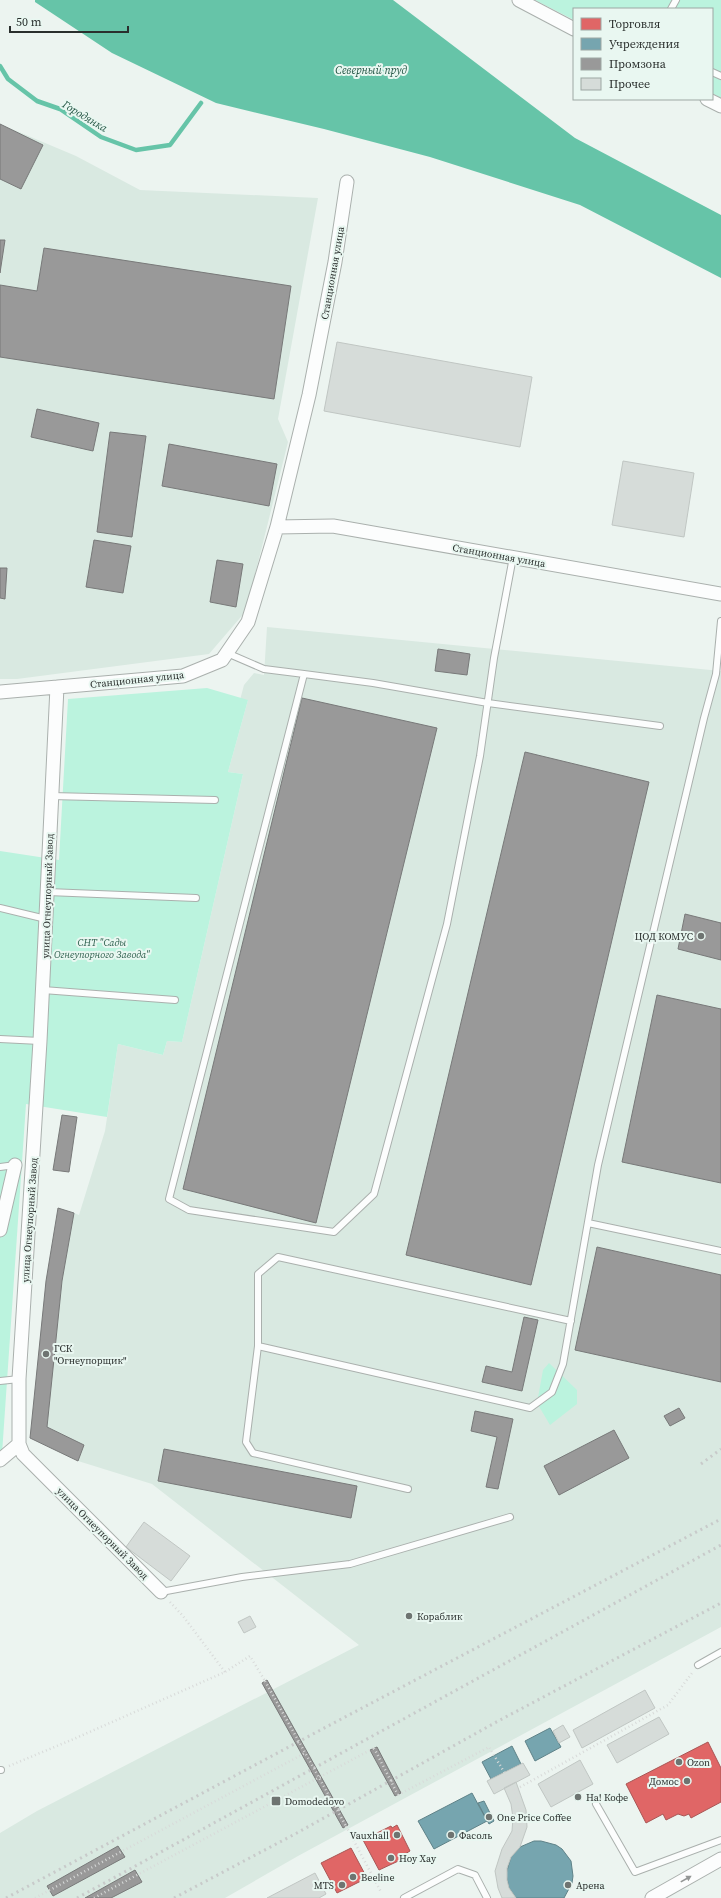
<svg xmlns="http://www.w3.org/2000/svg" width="721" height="1898" font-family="'Source Serif 4',serif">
  <rect width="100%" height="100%" fill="#ecf4f0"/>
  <path fill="#d9e9e1" d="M0,124L76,156L140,190L318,198L278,419L288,442L246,611L209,654L17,679H0Z
    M267,627L721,671V1627L298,1856L225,1898H0V1833L37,1811L359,1645L152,1484L78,1461L84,1445L47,1427L62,1281L74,1213L79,1215L105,1131L118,1044L163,1055L167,1041L182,1042L243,774L228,772L248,700H240L244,685L254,673L264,675Z"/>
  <path fill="#bbf3de" d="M535,0H721V98L712,93V9H574V20Z
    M207,688L248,700L228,772L243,774L182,1042L167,1041L163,1055L118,1044L107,1117L26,1104L2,1454L0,1455V851L59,860L68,699Z
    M549,1363L577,1390V1404L550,1425L537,1403L543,1370Z"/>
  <path fill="#66c4a8" d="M35,0H393L575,138L721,215V278L580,205L430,157L324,129L216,103L112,53L35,2Z"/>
  <path fill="#e06666" stroke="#a95655" d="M708,1742L721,1768V1802L691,1818L689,1814L684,1816L678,1814L666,1820L663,1814L646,1823L626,1784Z
    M397,1825L410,1851L405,1854L407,1857L379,1870L363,1840L391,1826L392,1828Z
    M351,1848L367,1878L337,1893L321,1863Z"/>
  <path fill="#76a5af" stroke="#5f8288" d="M550,1728L561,1747L535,1761L525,1741Z
    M512,1746L521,1764L491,1779L482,1762Z
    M472,1793L487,1821L434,1849L418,1821Z
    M484,1801L494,1821L489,1824L478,1803Z
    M534,1841H541L556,1845L562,1849L571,1861L573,1876L572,1883L564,1898H516L509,1888L506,1874L511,1857L520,1847Z"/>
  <path fill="#999" stroke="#787979" d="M0,124L43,145L21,189L0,179Z
    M0,240H5L0,273Z
    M44,248L291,286L274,399L0,357V285L37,291Z
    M37,409L99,423L93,451L31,437Z
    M110,432L146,436L132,537L97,532Z
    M169,444L277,464L269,506L162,486Z
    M94,540L131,546L123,593L86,587Z
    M217,560L243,564L236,607L210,602Z
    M0,568H7L5,599L0,598Z
    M438,649L470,654L467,675L435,671Z
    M302,698L437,728L316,1223L183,1189Z
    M525,752L649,782L531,1285L406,1255Z
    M685,914L721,923V960L678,949Z
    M657,995L721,1009V1183L622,1162Z
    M62,1115L77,1117L69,1172L53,1170Z
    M58,1208L74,1213L62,1281L47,1427L84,1445L78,1461L30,1438L46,1281Z
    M597,1247L721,1275V1382L575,1350Z
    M524,1317L538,1320L522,1391L482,1382L486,1366L512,1372Z
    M679,1408L685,1418L670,1426L664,1416Z
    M475,1411L513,1419L498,1489L486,1487L497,1437L471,1431Z
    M614,1430L629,1458L559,1495L544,1466Z
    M164,1449L357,1486L351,1518L158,1481Z
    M267,1680L348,1825L343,1828L262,1683Z
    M377,1747L401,1793L395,1796L370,1750Z
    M118,1846L125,1857L53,1896L47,1886Z
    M135,1870L142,1882L111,1898H85Z"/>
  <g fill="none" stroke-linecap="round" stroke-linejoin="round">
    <path stroke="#66c4a8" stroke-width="4.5" d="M0,66L8,79L37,101L60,109L101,137L136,150L170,145L201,103"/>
  </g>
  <path fill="#d6dcd9" stroke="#c0c6c3" d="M337,342L532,377L520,447L324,411Z
    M623,461L694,473L684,537L612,525Z
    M144,1522L190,1556L171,1581L126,1547Z
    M250,1616L256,1627L244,1633L238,1622Z
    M645,1690L655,1708L582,1748L573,1730Z
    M659,1717L669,1734L617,1763L607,1745Z
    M563,1725L570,1737L559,1743L553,1731Z
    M580,1760L593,1784L551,1807L538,1784Z
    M523,1763L530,1775L494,1794L487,1781Z
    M516,1782L526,1810L527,1827L520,1847L511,1857L507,1868V1880L509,1888L516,1898H502L498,1888L495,1871L502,1849L512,1831L513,1818L511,1804L504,1788Z
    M315,1873L326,1894L319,1898H267Z"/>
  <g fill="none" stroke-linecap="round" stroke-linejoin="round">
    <g stroke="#aab0ad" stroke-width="8">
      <path id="service" d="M671,9L676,0
        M712,72L721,76
        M227,653L264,669L304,674L169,1199L189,1210L334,1232L374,1194L447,924L480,756L494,658L513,557
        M304,674L373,683L488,703L660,726
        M51,796L215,800
        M48,892L196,898
        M0,908L46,919
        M43,990L175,1000
        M0,1039L40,1041
        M0,1167L15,1165
        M588,1223L721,1251
        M571,1321L278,1257L258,1274V1346L530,1408L552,1392L563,1364L598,1165L704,718L716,674L721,621
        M258,1346L246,1442L253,1453L408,1489
        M0,1381L19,1379
        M161,1592L242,1577L350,1564L510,1517
        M698,1665L721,1652
        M0,1770H1
        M596,1804L635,1872L721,1840
        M404,1898L458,1869L475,1875L487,1898"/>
    </g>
    <g stroke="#aab0ad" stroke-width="15">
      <path id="minor" d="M519,0L574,29
        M707,99L721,106
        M277,527L333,526L721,594
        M57,687L40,1041L19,1379V1444L23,1454L161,1592
        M0,692L183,676L222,660L248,622L277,527L309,395L335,262L347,182
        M0,1230L15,1165
        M0,1460L19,1444
        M652,1898L721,1859"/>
    </g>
    <path stroke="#d8dad9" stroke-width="2.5" stroke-dasharray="1 3" stroke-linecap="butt" d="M170,1602L183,1616L225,1672
      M9,1766L76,1738L225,1672L250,1656L265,1681
      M513,1791L668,1705L692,1673
      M398,1795L489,1747C500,1766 520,1794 521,1816C521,1843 484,1871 509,1898
      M346,1826L381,1892
      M35,1898L305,1753
      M94,1898L374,1748"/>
    <use href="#service" stroke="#fcfdfd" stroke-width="6"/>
    <use href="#minor" stroke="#fcfdfd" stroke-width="13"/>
    <path stroke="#c8caca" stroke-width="3" stroke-dasharray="2 4" stroke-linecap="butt" d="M701,1464L721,1449
      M6,1898L328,1726L721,1519
      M77,1898L721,1545
      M174,1898L295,1834L500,1720L721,1603"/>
    <path stroke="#d8dad9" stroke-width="2.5" stroke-dasharray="1 3" stroke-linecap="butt" d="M265,1681L346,1826
      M374,1748L398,1795"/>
  </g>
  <defs><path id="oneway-solid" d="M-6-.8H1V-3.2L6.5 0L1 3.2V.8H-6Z"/></defs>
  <use fill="#939695" href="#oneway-solid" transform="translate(686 1879) rotate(-29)"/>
  <g fill="#6e7471" stroke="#e9f7f1" stroke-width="1.5">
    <circle cx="701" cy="936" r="4"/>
    <circle cx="46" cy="1354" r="4"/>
    <circle cx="409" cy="1616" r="4"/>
    <circle cx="679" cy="1762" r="4"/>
    <circle cx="687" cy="1781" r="4"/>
    <circle cx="578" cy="1797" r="4"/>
    <rect x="271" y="1796" width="10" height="10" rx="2"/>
    <circle cx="489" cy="1817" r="4"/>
    <circle cx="397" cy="1835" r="4"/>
    <circle cx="451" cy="1835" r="4"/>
    <circle cx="391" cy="1858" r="4"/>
    <circle cx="353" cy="1877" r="4"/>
    <circle cx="342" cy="1885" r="4"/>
    <circle cx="568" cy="1885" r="4"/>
  </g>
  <g text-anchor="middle" stroke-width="4" stroke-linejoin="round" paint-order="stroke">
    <g font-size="10" fill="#2a2f2d" stroke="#e9f7f1">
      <text transform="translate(332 273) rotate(-80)" y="4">Станционная улица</text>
      <text transform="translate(499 555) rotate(10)" y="4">Станционная улица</text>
      <text transform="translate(137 679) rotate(-6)" y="4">Станционная улица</text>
      <text transform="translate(47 896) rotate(-88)" y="4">улица Огнеупорный Завод</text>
      <text transform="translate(29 1220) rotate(-86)" y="4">улица Огнеупорный Завод</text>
      <text transform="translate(103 1533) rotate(45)" y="4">улица Огнеупорный Завод</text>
    </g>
    <g font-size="10" fill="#2a2f2d" stroke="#e9f7f1" text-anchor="start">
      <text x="693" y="940" text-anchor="end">ЦОД КОМУС</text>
      <text x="54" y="1352">ГСК<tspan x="54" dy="12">"Огнеупорщик"</tspan></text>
      <text x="417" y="1620">Кораблик</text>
      <text x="687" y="1766">Ozon</text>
      <text x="679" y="1785" text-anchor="end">Домос</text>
      <text x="586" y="1801">На! Кофе</text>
      <text x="285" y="1805">Domodedovo</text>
      <text x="497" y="1821">One Price Coffee</text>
      <text x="389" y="1839" text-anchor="end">Vauxhall</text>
      <text x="459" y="1839">Фасоль</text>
      <text x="399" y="1862">Ноу Хау</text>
      <text x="361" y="1881">Beeline</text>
      <text x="334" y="1889" text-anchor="end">MTS</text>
      <text x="576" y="1889">Арена</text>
    </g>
    <g font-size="10" font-style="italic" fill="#2e604e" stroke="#e9f7f1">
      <text x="102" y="946">СНТ "Сады<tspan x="102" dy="12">Огнеупорного Завода"</tspan></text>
    </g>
    <g font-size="11" font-style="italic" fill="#1f5241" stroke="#e9f7f1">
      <text x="371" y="74">Северный пруд</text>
      <text transform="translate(85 116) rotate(31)" y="4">Городянка</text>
    </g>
  </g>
  <rect x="573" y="8" width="140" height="92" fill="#e9f7f1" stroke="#9da7a3"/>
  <rect x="581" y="18" width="20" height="12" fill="#e06666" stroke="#9da7a3"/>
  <text x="609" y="28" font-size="12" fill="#2a2f2d">Торговля</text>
  <rect x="581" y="38" width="20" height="12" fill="#76a5af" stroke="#9da7a3"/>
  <text x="609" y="48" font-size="12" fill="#2a2f2d">Учреждения</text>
  <rect x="581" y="58" width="20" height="12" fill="#999999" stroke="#9da7a3"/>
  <text x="609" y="68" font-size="12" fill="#2a2f2d">Промзона</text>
  <rect x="581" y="78" width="20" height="12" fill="#d6dcd9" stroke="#9da7a3"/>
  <text x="609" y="88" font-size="12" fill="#2a2f2d">Прочее</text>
  <path d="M10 26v6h118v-6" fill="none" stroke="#2a2f2d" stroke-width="2"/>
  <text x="16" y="26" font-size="12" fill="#2a2f2d" stroke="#e9f7f1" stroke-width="3" paint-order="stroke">50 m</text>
</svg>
